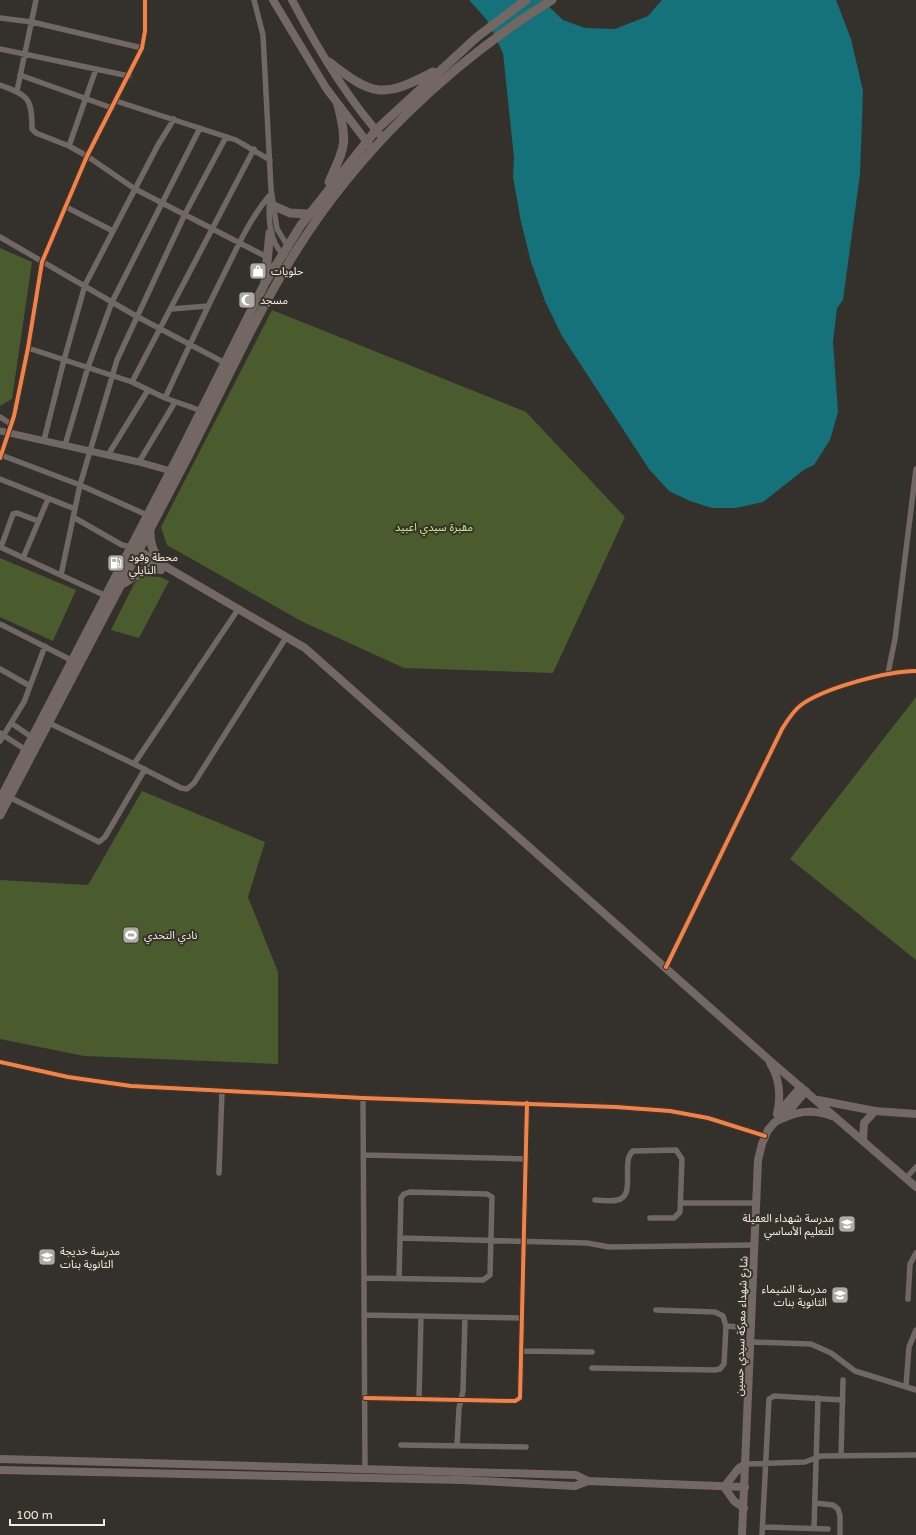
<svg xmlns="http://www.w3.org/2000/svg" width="916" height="1535" font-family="'Varela Round','Noto Sans Arabic',sans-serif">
  <rect width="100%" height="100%" fill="#34312c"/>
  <path fill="#4a5b2e" d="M0,248L32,262L12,399L0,406Z
    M272,310L526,412L625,517L553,673L404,668L301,621L167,545L161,527Z
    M0,558L76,590L53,641L0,617Z
    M142,576L160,577L169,581L139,638L111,630L134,584Z
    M916,697V960L790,859Z
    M142,791L265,842L248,897L278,972V1064L84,1056L0,1039V880L88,885Z"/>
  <path fill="#15727a" d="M469,0H542L563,20L585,28L615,29L648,16L662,0H836L851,39L863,91L860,174L843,300L837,308L833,342L838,412L830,440L814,465L805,469L763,502L736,508H712L690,501L669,491L649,469L562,336L545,301L531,262L521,222L513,177L514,158L503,53L487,20Z"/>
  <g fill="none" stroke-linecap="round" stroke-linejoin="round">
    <path stroke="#716764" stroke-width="5.5" d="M254,0L263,35L271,189L277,229L289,248
      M0,18L32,22L142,48
      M0,49L129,76
      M20,75L112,108
      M0,85C29,95 32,99 32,129L36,133L69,146L87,156L135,189L267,257
      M17,91L36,0
      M116,101L236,140L270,160
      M69,146L96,69
      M270,195C268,217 268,239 284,256
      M66,207L113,231
      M0,237L136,316L225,363
      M171,309L208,306
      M28,348L132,382L165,398L202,411
      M132,382L254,149
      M165,398C184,357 203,316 223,276C237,248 249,220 269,196
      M0,417L11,424
      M44,440L64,360L85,285L158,145L174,119
      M65,445L88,367L112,302L200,128
      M1,455L80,485L147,515
      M108,455L148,390
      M0,458L14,416L28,348L42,262L87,156L142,48L145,31V0
      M139,462L175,402
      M0,479L75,509
      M73,517L122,545L132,547
      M0,547L106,596
      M1,547L13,514L17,513L38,521
      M23,558L48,499
      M61,575L80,485L117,360L185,214L226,137
      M0,624L73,661
      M0,669L30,686
      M888,673L895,639L916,469
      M11,723L33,738
      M49,723L134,764L181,788L187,789L194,783L287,636
      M0,733L26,750
      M0,741L24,702L45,646
      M134,764L239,608
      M9,797L99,842L105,837L145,769
      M666,967L782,729C787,721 793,711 801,705C824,688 887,671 916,671
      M0,1062L68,1077L131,1086L363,1098L616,1107L670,1111L708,1118L765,1136
      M363,1098L365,1469
      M364,1155L526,1159
      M219,1173L222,1091
      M906,1178L916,1167
      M595,1200C602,1200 610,1202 617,1200C637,1197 620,1161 633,1151L676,1150L682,1159L680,1212L674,1218H650
      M681,1203H757
      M400,1238L587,1243L609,1247L755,1245
      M364,1278L483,1280L490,1275L492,1197L487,1194L410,1192L404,1194L401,1198L399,1279
      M908,1299L910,1264L916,1253
      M364,1315L521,1318
      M726,1326L751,1328
      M751,1342L811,1344L831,1353L855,1371L916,1390
      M521,1351L592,1352
      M592,1368L715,1370L720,1369L724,1364L726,1326L723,1316L715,1312L656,1310
      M906,1386L909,1347L916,1330
      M365,1398L515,1401L520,1398L527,1103
      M419,1399L421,1316
      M401,1445L526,1447
      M457,1446L459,1408L463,1391L465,1317
      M841,1456L843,1380
      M746,1464L805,1462L821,1456L916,1455
      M815,1503L833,1505L838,1509L840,1516V1535
      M763,1527L828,1529
      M814,1528L818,1398
      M762,1535L769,1399L774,1396L843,1400"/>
    <path stroke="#716764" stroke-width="7" d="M0,431L139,462L171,471"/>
    <path stroke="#746866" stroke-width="8" d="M273,0L326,88L370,146
      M292,0C315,44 349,101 383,138
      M134,548L305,648L768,1059L916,1187
      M131,554L161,570
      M770,1063C780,1079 781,1097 777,1114
      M818,1100L875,1111L916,1114
      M777,1114L801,1087
      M784,1118C800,1110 816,1110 832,1116
      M863,1141L864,1123L875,1111
      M0,1459L576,1475L588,1481
      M0,1470L463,1480L575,1486L588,1481L745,1487
      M744,1508L734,1501L724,1487L739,1468L746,1464
      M742,1535L758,1160L762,1144L768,1130L775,1122L783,1118L806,1091"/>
    <path stroke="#726763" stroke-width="9" d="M329,62C373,96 382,99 433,72
      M329,182C345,146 348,144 338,105
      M274,206L290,213L308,214
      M265,281L270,233
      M150,529C149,544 154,554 163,564
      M124,583L143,571L160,569
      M0,800L182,449L265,283L301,225L376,130L477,37L526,0
      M0,815C61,699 121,584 182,468C218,399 250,326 291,259C355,154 448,64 552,0"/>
    <g stroke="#383228" stroke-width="6">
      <path id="cycleway" d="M0,458L14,416L28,348L42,262L87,156L142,48L145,31V0
        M666,967L782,729C787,721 793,711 801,705C824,688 887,671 916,671
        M0,1062L68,1077L131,1086L363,1098L616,1107L670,1111L708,1118L765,1136
        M365,1398L515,1401L520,1398L527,1103"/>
    </g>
    <use href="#cycleway" stroke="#f48246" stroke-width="4"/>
  </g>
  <defs>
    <g id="shop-square" transform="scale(0.9)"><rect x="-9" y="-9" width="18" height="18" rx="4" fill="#aeaba5" stroke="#383228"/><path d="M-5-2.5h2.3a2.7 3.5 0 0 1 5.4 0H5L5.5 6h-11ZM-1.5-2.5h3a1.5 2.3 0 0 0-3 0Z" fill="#fff"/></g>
    <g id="mosque-square" transform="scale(0.9)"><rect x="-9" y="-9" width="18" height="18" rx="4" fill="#aeaba5" stroke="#383228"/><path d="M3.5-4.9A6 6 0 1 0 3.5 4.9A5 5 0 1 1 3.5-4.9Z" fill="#fff"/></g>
    <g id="fuel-square" transform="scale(0.9)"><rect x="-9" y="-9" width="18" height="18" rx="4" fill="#aeaba5" stroke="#383228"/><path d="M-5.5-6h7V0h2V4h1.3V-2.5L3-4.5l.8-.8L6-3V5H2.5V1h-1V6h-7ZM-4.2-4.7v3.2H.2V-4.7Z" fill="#fff"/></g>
    <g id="stadium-square" transform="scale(0.9)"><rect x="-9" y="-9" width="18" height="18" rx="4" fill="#aeaba5" stroke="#383228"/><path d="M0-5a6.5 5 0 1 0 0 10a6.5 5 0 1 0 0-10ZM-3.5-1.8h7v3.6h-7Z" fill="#fff"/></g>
    <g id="school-square" transform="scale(0.9)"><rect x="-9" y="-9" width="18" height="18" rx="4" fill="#aeaba5" stroke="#383228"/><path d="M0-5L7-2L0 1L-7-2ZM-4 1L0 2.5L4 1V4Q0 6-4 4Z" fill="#fff"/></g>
  </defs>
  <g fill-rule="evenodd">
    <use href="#shop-square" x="258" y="271"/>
    <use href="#mosque-square" x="247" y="300"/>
    <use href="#fuel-square" x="116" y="563"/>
    <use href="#stadium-square" x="131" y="935"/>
    <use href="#school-square" x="847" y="1224"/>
    <use href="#school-square" x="47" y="1257"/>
    <use href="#school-square" x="840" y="1295"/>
  </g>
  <g text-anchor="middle" stroke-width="4" stroke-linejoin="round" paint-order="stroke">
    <g font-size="11" fill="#f0ece6" stroke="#383228" text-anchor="start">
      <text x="271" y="275">حلويات</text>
      <text x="260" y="304">مسجد</text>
      <text x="129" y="561">محطة وقود<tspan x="129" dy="13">النايلي</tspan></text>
      <text x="144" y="939">نادي التحدي</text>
      <text x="834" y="1222" text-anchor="end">مدرسة شهداء العقيلة<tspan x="834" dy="13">للتعليم الأساسي</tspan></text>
      <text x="60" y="1255">مدرسة خديجة<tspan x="60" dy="13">الثانوية بنات</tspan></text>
      <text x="827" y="1293" text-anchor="end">مدرسة الشيماء<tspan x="827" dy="13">الثانوية بنات</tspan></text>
    </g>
    <g font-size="11" fill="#c6ef89" stroke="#383228">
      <text x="434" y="531">مقبرة سيدي اعبيد</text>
    </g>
    <g font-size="11" fill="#f0ece6" stroke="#383228">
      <text transform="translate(741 1326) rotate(-88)" y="4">شارع شهداء معركة سيدي حسين</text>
    </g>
  </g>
  <path d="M10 1519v6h94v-6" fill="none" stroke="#f0ece6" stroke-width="2"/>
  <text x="16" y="1519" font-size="12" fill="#f0ece6" stroke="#383228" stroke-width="3" paint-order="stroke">100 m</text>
</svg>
